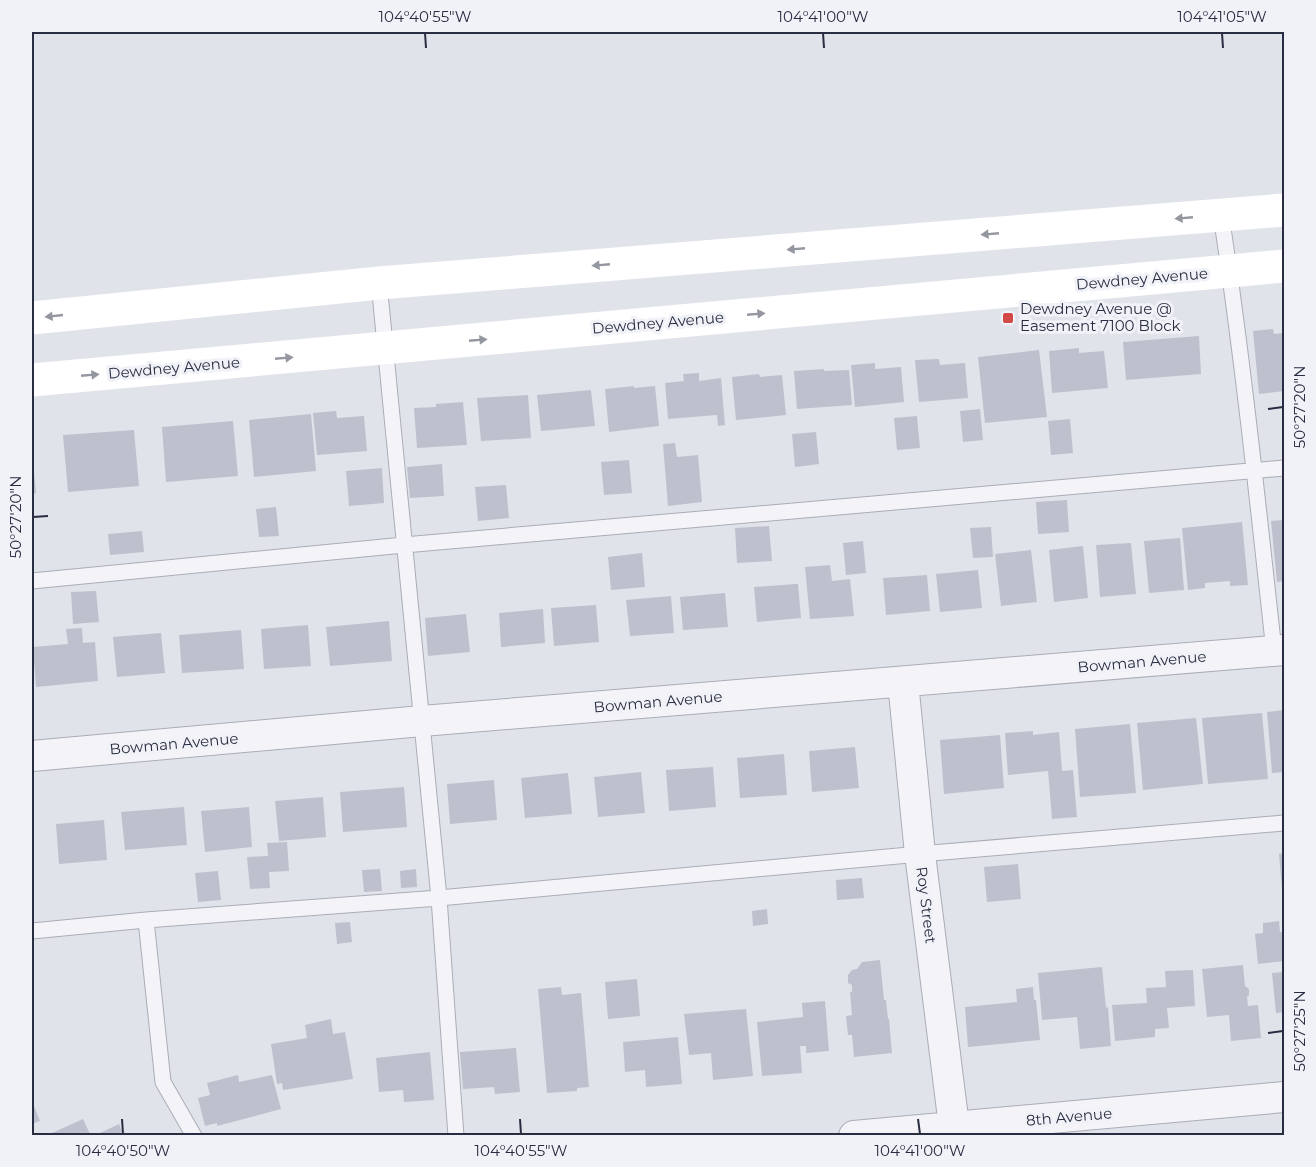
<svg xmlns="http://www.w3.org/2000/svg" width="1316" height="1167" font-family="Montserrat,sans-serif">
  <rect width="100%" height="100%" fill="#e1e3ea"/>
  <path fill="#bec1cd" d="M1273,329L1274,334L1284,333V391L1259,394L1253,331Z
    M1199,336L1201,374L1126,380L1123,342Z
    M1079,348V353L1104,351L1108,388L1052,393L1049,351Z
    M1039,350L1047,417L985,423L978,357Z
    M939,359L940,365L965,363L968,398L919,402L915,360Z
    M875,363V369L901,367L904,402L855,407L851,365Z
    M824,369V371L849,370L852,405L797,409L794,371Z
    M699,373V381L721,378L725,425L718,426L717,415L668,419L665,383L684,381L683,374Z
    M759,374L760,377L782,375L786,415L736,420L732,377Z
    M634,386V388L655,386L659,426L609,432L605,389Z
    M591,390L595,426L541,431L537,395Z
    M528,395L531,438L481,441L477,398Z
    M463,402L467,445L417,448L414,408L436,407V404Z
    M980,409L983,440L963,442L960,411Z
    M336,411L337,418L364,416L367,451L317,455L313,413Z
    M311,414L316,471L254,477L249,420Z
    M917,416L920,448L897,450L894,418Z
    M1070,419L1073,453L1051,455L1048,421Z
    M233,421L238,476L166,482L162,427Z
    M134,430L139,486L68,492L63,435Z
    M816,432L819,464L795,467L792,434Z
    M675,443L677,457L698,455L702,502L668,506L663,444Z
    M629,460L632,493L604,495L601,462Z
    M32,461H33L36,493L32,494Z
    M442,464L444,496L410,498L407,467Z
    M382,468L384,503L349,506L346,471Z
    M506,485L509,518L478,521L475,487Z
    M1067,500L1069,532L1038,534L1036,502Z
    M276,507L279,536L259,537L256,509Z
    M1284,520V581L1277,582L1271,521Z
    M1242,522L1248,585L1230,586V581L1205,583V588L1188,590L1182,528Z
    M769,526L772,561L737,563L735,528Z
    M991,527L993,557L973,558L970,528Z
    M142,531L144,552L110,555L108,534Z
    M1180,538L1184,590L1149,593L1144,541Z
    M863,541L866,573L846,575L843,543Z
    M1131,543L1136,594L1100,597L1096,545Z
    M1083,546L1088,598L1054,602L1049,550Z
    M1031,550L1037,602L1001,606L995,554Z
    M642,553L645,587L611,590L608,557Z
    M830,565L832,581L850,579L854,616L810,619L805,567Z
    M978,570L982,608L940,612L936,574Z
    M927,575L930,611L886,615L883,578Z
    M796,584H798L801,618L757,622L754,587Z
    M96,591L99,622L73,624L71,592Z
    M725,593L728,627L683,630L680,597Z
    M671,596L674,633L630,636L626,600Z
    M596,605L599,642L554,646L551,608Z
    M543,609L545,643L501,647L499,613Z
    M466,614L470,652L428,656L425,618Z
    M389,621L392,661L330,666L326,627Z
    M308,625L311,666L264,669L261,629Z
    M82,628L83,643L95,642L98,681L36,687L33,647L68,644L66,629Z
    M241,630L244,669L182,673L179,635Z
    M161,633L165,673L117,677L113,637Z
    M1284,710V772L1272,773L1267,712Z
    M1262,713L1268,779L1208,784L1202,718Z
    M1196,718L1203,784L1143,790L1137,723Z
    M1130,724L1136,793L1080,797L1075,729Z
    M1033,731V735L1059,732L1062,771L1073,770L1077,817L1052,819L1048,771L1008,775L1005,733Z
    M1000,735L1004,788L944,794L940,740Z
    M855,747L859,788L812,792L809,751Z
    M784,754L787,795L740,798L737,758Z
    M713,767L716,807L669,811L666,770Z
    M641,772L645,813L598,817L594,777Z
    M568,773L572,814L525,818L521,778Z
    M494,780L497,820L450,824L447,784Z
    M404,787L407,827L343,832L340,792Z
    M323,797L326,837L279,841L275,801Z
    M184,807L187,845L125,850L121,812Z
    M249,807L252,847L205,852L201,811Z
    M104,820L107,860L59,864L56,824Z
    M287,842L289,871L269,872L270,888L250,889L247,857L268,856L267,843Z
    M1284,853V890H1282L1279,854Z
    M1018,864L1021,899L987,902L984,867Z
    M380,869L382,891L364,892L362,870Z
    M416,869L417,887L401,888L400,871Z
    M218,871L221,900L198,902L195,873Z
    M862,878L864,898L837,900L836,880Z
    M767,909L768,924L753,926L752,911Z
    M1279,921L1280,932H1282L1284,961L1258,964L1255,934L1263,933V923Z
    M350,922L352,942L337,944L335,923Z
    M880,960L884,1000H886L888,1019H889L892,1053L854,1057L852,1035H848L846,1016L852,1015L850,992H852V985L848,983V975L852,970L857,969L862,962Z
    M1243,965L1245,986L1249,989V995L1247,997L1248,1006L1258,1005L1261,1038L1231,1041L1229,1015L1207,1017L1202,969Z
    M1102,967L1106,1008L1108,1007L1111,1046L1080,1049L1077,1017L1042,1020L1038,973Z
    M1193,970L1195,1006L1167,1008L1169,1028L1155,1029V1037L1115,1041L1112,1005L1147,1003L1146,988L1166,987L1165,971Z
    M1284,972V1012L1276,1013L1272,973Z
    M637,979L640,1016L608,1019L605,982Z
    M561,987L562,995L581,993L589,1087L577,1088V1091L547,1093L538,989Z
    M1033,987L1034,1000H1036L1040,1040L968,1047L965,1007L1017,1002L1016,989Z
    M825,1001L829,1051L806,1053V1046H800L802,1073L762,1076L757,1022L803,1017L802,1003Z
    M746,1009L753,1076L713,1080L711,1053L689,1055L684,1014Z
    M331,1019L333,1034L345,1032L353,1079L283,1090L282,1083L277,1084L271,1044L307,1038L305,1025Z
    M678,1037L682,1084L646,1087L645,1070L625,1072L623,1042Z
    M516,1048L520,1092L495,1094L494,1087L463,1089L460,1052Z
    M430,1052L434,1100L404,1102L403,1090L379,1092L376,1058Z
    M238,1075L239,1082L272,1075L281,1109L217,1126V1123L205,1126L198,1098L210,1095L207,1083Z
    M32,1101L40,1121L32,1124Z
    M83,1119L91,1136H54L52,1133Z
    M119,1124L122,1132L115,1136H94Z"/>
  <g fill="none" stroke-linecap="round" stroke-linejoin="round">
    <g stroke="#aaacb8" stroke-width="17">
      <path id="lane" d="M1221,215C1243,360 1258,505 1274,651
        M379,283L439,898L456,1136
        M32,581L404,545L1284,468
        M146,920L163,1082L194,1136
        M32,931L146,920L439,898L920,854L1284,823"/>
    </g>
    <g stroke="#aaacb8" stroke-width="32">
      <path id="street" d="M903,682L920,854L954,1126
        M32,756L422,721L1284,650
        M854,1136L1284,1097"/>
    </g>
    <use href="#lane" stroke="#f4f4f8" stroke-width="15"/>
    <use href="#street" stroke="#f4f4f8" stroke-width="30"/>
    <path stroke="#fff" stroke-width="33" d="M32,318L379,283L1284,210
      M32,380L1284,266"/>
  </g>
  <defs><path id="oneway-solid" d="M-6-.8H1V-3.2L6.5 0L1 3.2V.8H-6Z" transform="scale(1.5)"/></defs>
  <g fill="#9496a0">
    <use href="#oneway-solid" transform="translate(1184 218) rotate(175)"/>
    <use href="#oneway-solid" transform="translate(990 234) rotate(175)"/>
    <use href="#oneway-solid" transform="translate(796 249) rotate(175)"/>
    <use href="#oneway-solid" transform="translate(601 265) rotate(175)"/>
    <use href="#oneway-solid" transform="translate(756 314) rotate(-5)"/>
    <use href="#oneway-solid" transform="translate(54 316) rotate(174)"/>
    <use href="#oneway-solid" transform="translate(478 340) rotate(-5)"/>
    <use href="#oneway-solid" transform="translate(284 358) rotate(-5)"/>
    <use href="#oneway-solid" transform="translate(90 375) rotate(-5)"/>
  </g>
  <path fill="none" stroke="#292d42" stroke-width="2" d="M425,33L426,48M823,33L824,48M1222,33L1223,48M1268,409L1283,407M33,517L48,516M1268,1033L1283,1031M122,1119L123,1134M520,1119L521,1134M918,1119L920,1134"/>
  <rect fill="#d14844" stroke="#f1f2f7" stroke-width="2" x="1002" y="312" width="12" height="12" rx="3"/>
  <g text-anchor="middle" stroke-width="6" stroke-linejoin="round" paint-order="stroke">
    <g font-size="15" fill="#292d42" stroke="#f1f2f7">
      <text transform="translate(1142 279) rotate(-5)" y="5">Dewdney Avenue</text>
      <text transform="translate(658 323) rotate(-5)" y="5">Dewdney Avenue</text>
      <text transform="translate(174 368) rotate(-5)" y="5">Dewdney Avenue</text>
      <text transform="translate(1142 662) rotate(-5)" y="5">Bowman Avenue</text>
      <text transform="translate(658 702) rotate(-5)" y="5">Bowman Avenue</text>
      <text transform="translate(174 744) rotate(-5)" y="5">Bowman Avenue</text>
      <text transform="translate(926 905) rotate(83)" y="5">Roy Street</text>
      <text transform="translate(1069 1117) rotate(-5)" y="5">8th Avenue</text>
    </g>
    <g font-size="15" fill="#292d42" stroke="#f1f2f7" text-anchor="start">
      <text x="1020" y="314">Dewdney Avenue @<tspan x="1020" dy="17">Easement 7100 Block</tspan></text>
    </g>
  </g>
  <rect width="1316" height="1167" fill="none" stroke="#f1f2f7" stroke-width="66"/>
  <rect x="33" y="33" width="1250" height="1101" fill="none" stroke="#292d42" stroke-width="2"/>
  <g font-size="15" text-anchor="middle" fill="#292d42">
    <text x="425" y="22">104°40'55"W</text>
    <text x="823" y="22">104°41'00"W</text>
    <text x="1222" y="22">104°41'05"W</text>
    <text transform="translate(1300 407) rotate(-90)" y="5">50°27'20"N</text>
    <text transform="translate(16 517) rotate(-90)" y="5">50°27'20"N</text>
    <text transform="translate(1300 1031) rotate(-90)" y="5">50°27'25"N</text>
    <text x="123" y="1156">104°40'50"W</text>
    <text x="521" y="1156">104°40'55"W</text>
    <text x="920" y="1156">104°41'00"W</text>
  </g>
</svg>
